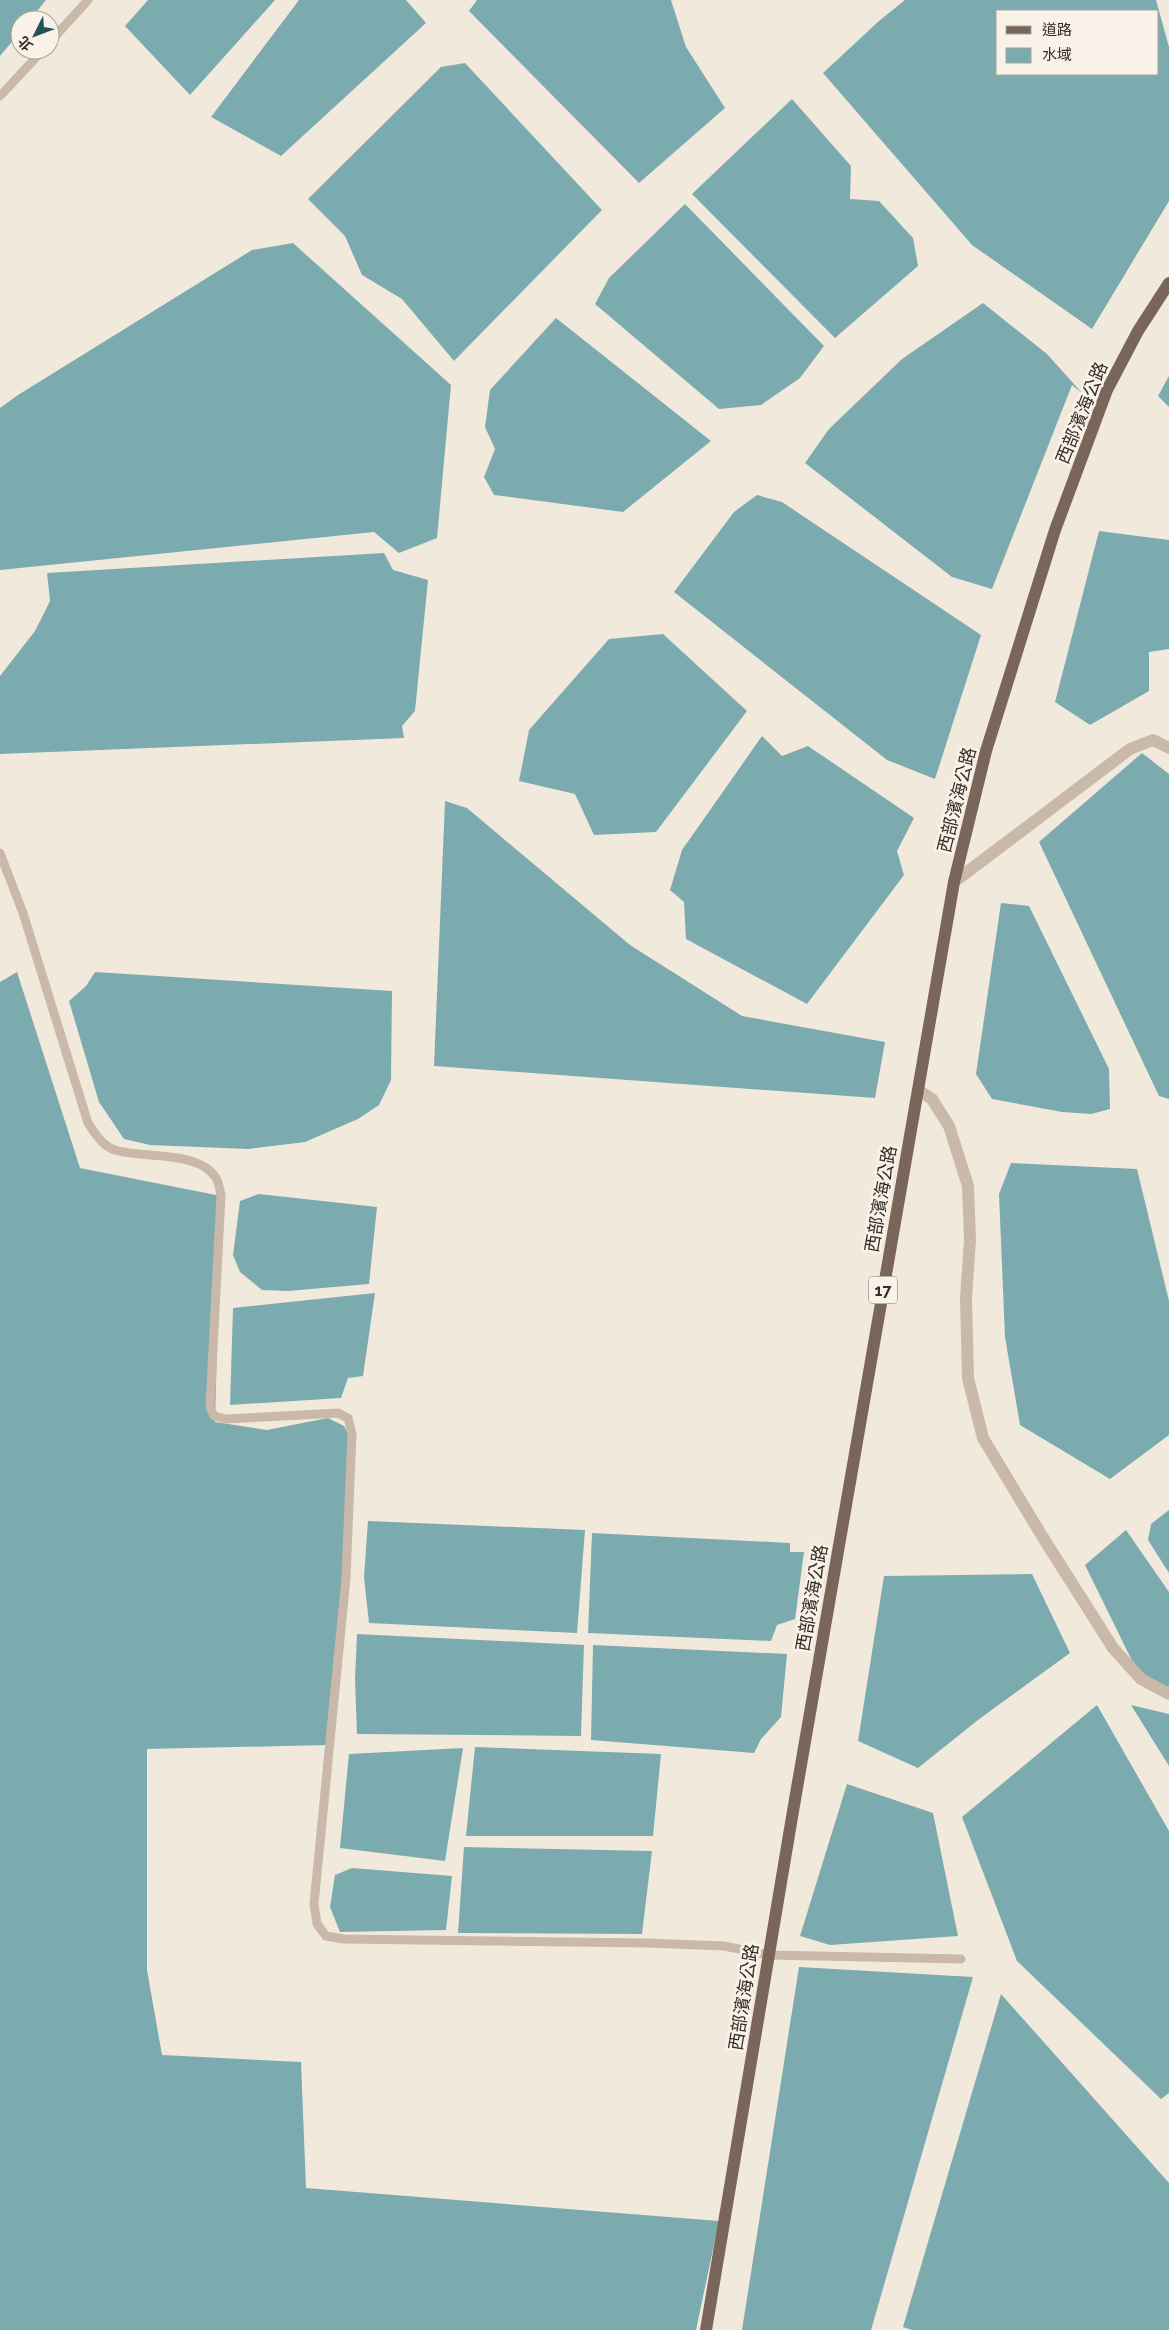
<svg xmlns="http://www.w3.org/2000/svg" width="1169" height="2330" font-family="Raleway,'Noto Sans TC',sans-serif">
  <rect width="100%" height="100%" fill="#f2e9dd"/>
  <path fill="#7cabaf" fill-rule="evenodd" d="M0,0H46L30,20H20V32L0,56Z
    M148,0H275L190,95L125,26Z
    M299,0H406L426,23L281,156L211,117Z
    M477,0H671L686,47L725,108L639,183L469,11Z
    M905,0H1156L1169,47V201L1092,329L972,245L823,73L879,21ZM1158,11V74H998V11Z
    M465,63L602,210L454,361L402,299L362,275L345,236L308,199L441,67Z
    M792,99L851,166L850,199L879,201L913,238L918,266L835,338L692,194Z
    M685,204L824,346L800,378L761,405L719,409L595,304L609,278Z
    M293,243L451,385L437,538L399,553L374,532L0,570V408L18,395L252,250Z
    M983,303L1047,354L1082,393L1072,385L992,589L952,577L805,463L829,429L902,359Z
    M556,318L711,441L623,512L494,495L484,477L495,449L485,427L490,390Z
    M1169,376V407L1158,396Z
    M757,495L782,502L981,635L935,779L887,760L674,592L734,512Z
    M1099,531L1169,540V649L1149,652V691L1090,725L1055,702Z
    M384,553L393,570L428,580L415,711L402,726L404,738L0,754V676L35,631L50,601L47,573Z
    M663,634L747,711L656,832L594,835L575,794L519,781L529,730L609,639Z
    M762,736L782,756L808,746L914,818L897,851L904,875L807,1004L686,939L684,902L670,890L682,850Z
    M1142,753L1169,774V1099L1159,1096L1039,842Z
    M445,801L467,808L630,945L742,1016L885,1042L875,1098L434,1066Z
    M1001,903L1029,906L1109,1069L1110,1109L1091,1114L1062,1112L992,1099L976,1074Z
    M17,972L80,1168L221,1196L215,1422L267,1430L328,1418L344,1426L355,1447L328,1745L147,1749V1970L162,2055L301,2062L306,2188L719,2221L696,2330H0V982Z
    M95,972L392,991L391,1080L379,1105L358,1119L305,1142L248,1149L150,1145L124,1139L99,1102L69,1001L86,986Z
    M1011,1163L1137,1169L1169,1301V1435L1110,1479L1020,1425L1005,1337L999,1194Z
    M259,1194L377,1207L369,1284L288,1291L262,1290L240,1272L233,1255L240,1201Z
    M375,1293L363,1376L348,1378L341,1398L230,1405L233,1308Z
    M1169,1510V1573L1148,1540L1151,1524Z
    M368,1521L585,1530L577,1633L369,1623L364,1577Z
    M1126,1530L1169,1592V1687L1141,1679L1085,1565Z
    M592,1533L790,1543V1552H804L795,1619L777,1625L771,1641L588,1633Z
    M1032,1574L1070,1653L978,1720L918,1768L858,1741L884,1576Z
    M357,1634L584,1645L581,1736L357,1734L355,1679Z
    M593,1645L787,1654L781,1717L761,1739L754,1753L591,1740Z
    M1097,1705L1169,1831V2093L1161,2099L1017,1961L962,1817Z
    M1131,1705L1169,1714V1766Z
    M475,1747L661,1754L653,1836H466Z
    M463,1748L445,1861L340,1848L349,1754Z
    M847,1784L933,1813L958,1936L830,1945L800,1936Z
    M464,1847L652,1851L642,1934L458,1933Z
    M352,1868L452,1876L446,1930L340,1932L330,1907L335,1875Z
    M799,1967L973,1977L871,2330H742Z
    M1001,1994L1169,2183V2330H912L903,2327Z"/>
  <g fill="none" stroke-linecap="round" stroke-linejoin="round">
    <path stroke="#cab9a9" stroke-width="9" d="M50,42L88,0
      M0,96L43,50
      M0,853L23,913L88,1123C95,1133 102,1146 115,1150C144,1159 199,1150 216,1178C219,1183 220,1190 221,1196L210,1407L214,1416L226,1419L338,1413L348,1418L352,1434L346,1578L314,1904L317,1924L326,1936L344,1939L648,1943L724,1946L769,1955L961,1959"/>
    <path stroke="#cab9a9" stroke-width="12" d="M954,882L1130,749L1153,740L1169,748
      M918,1090L932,1099L949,1126L968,1186L970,1240L966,1298L968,1378L983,1438L1042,1536L1113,1648L1141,1679L1169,1694"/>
    <path stroke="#79655a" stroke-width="12" d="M706,2330L793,1811L954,882L986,751L1055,530L1107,390L1138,331L1169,283"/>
  </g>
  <g text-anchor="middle" stroke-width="5" stroke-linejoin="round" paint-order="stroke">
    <rect fill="#f9f2e9" stroke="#716963" stroke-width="1" x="869" y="1276.5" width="28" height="27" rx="4"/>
    <g font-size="16" font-weight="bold" fill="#372e29">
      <text x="883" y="1296">17</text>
    </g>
    <g font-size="18" fill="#372e29" stroke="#f9f2e9">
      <text transform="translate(1082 413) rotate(-68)" y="6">西部濱海公路</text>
      <text transform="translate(957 800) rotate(-76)" y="6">西部濱海公路</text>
      <text transform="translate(881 1199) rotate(-80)" y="6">西部濱海公路</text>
      <text transform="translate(812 1598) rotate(-80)" y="6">西部濱海公路</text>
      <text transform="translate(744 1997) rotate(-81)" y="6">西部濱海公路</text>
    </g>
  </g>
  <rect x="996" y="10" width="162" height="65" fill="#f9f2e9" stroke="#aba49c"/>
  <rect x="1006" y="26" width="25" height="8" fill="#79655a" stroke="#aba49c"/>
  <text x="1042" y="35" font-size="15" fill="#372e29">道路</text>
  <rect x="1006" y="48" width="25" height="15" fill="#7cabaf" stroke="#aba49c"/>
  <text x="1042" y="60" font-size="15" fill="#372e29">水域</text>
  <g transform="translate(35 35) rotate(228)"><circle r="24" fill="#f9f2e9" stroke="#aba49c"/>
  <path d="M0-4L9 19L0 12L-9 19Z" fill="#1e5358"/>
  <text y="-8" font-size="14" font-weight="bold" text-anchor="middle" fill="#372e29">北</text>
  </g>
</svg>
